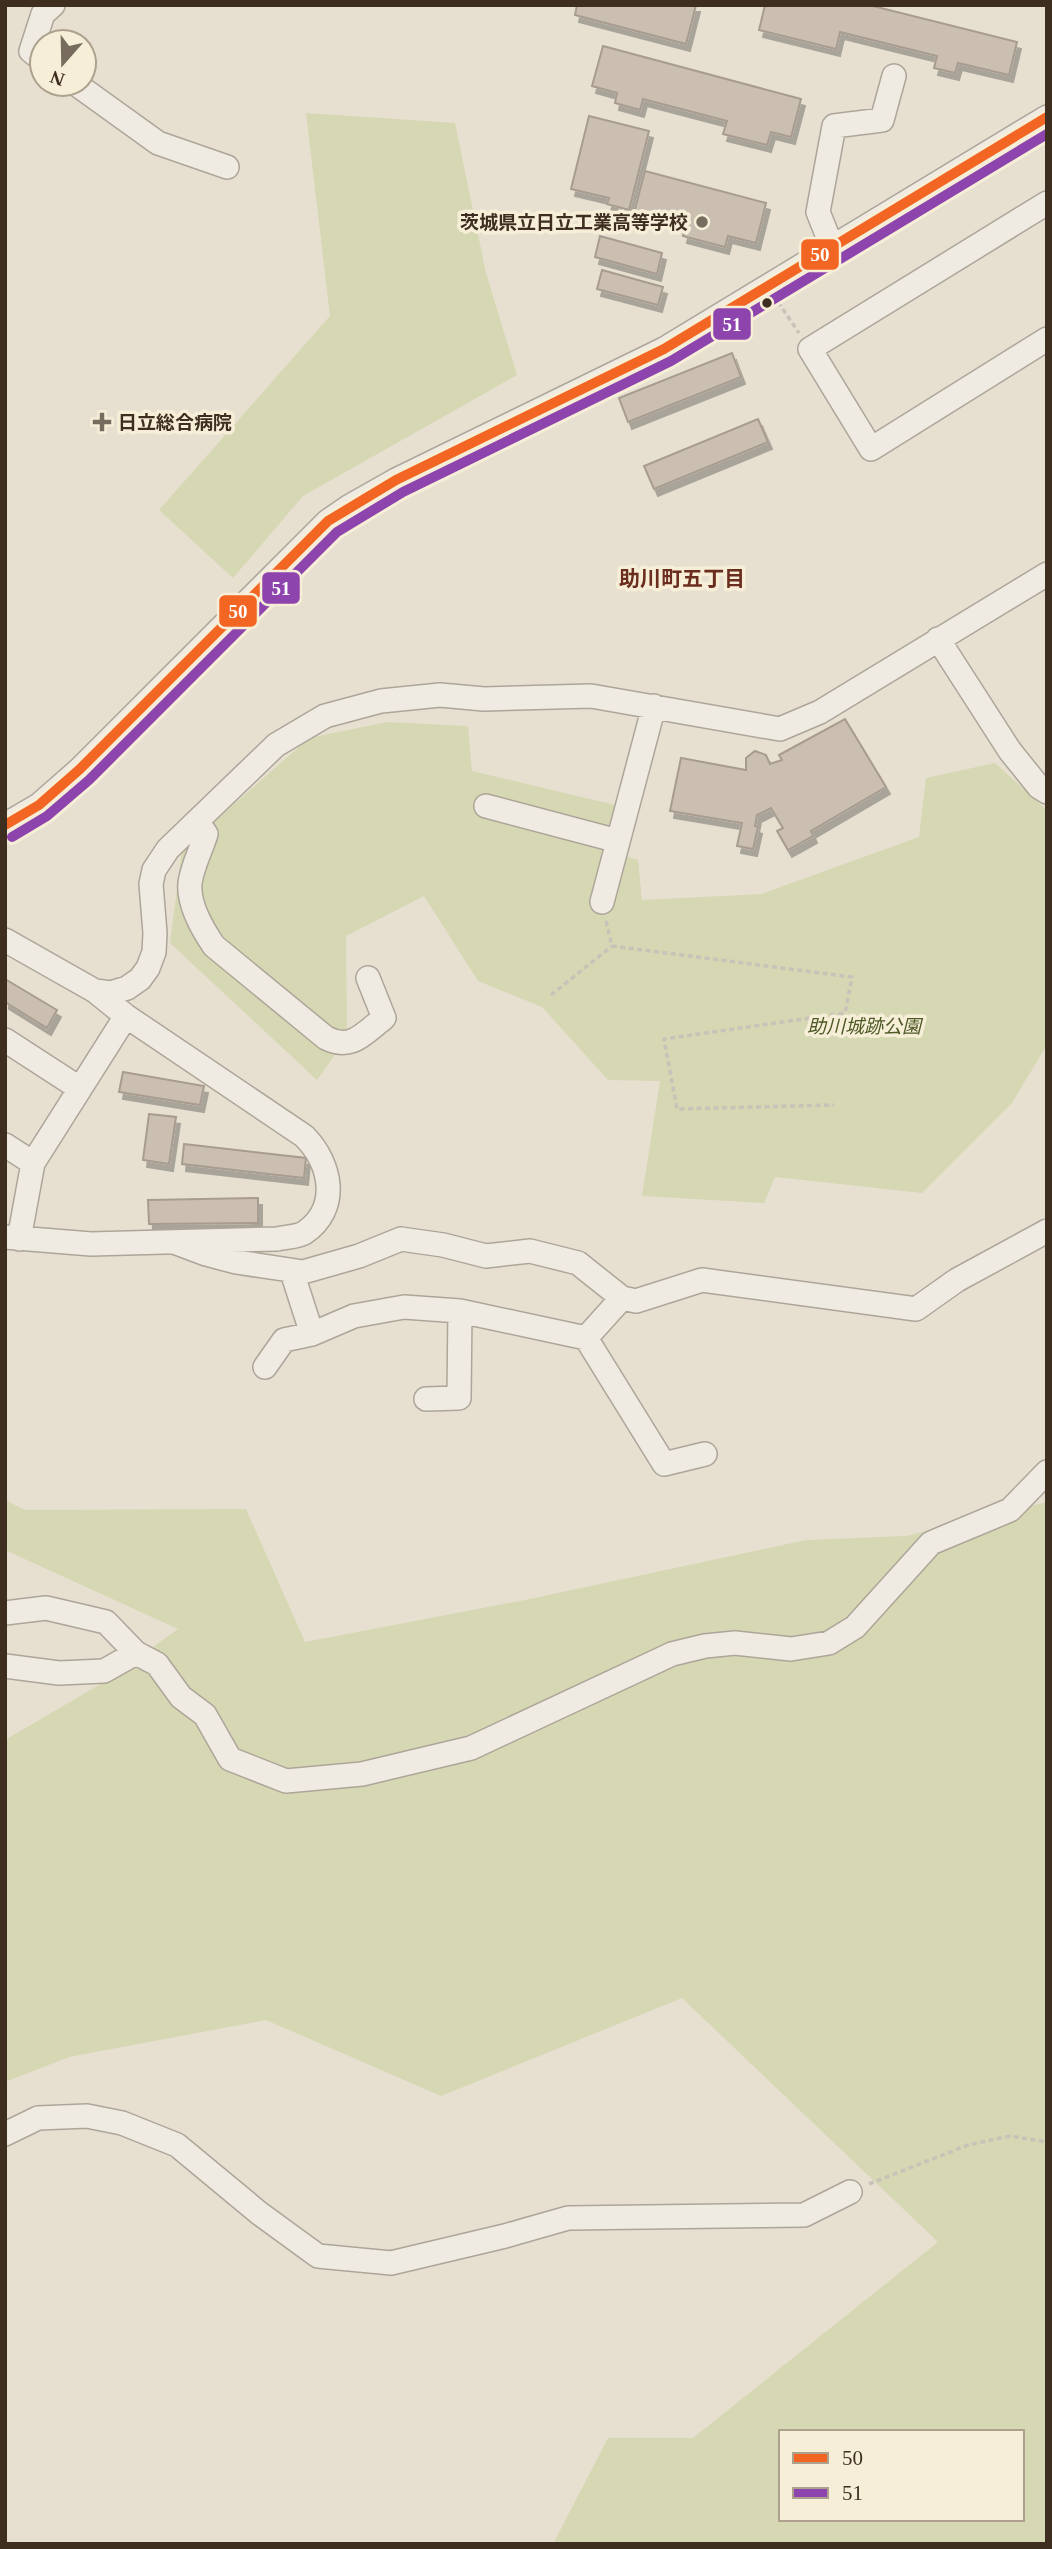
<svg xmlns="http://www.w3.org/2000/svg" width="1052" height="2549" font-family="'Times New Roman','Noto Sans JP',serif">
  <defs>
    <filter id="shadow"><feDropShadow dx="4" dy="7" stdDeviation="0" flood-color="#0004"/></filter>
  </defs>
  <rect width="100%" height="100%" fill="#e7e0d1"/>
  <path fill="#d6d7b3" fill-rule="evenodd" d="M306,113L455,123L486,273L517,375L303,496L233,578L159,510L330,316Z
    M387,722L468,726L472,771L636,810L622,855L638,860L642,900L761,894L919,837L926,778L995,763L1047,810V1045L1012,1103L922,1193L775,1177L764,1203L642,1196L660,1081L608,1080L542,1007L478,981L424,896L346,936L347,1038L317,1080L170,943L182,850L309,738Z
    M5,1500L25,1510L246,1509L305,1642L525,1600L806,1540L906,1536L1047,1502V2544H553L608,2438H693L938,2242L682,1998L441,2096L266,2020L69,2057L5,2082V1740L104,1682L178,1629L5,1550ZM781,2432H1022V2519H781Z"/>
  <path fill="#cbbfb2" stroke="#a89c90" stroke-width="2" filter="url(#shadow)" d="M577,5H696L686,44L575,15Z
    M765,5H869L1017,42L1009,75L958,63L955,73L934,68L937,56L840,32L836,49L759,30Z
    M603,46L801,99L791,137L771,132L767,145L723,134L727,121L643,99L640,110L615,103L617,93L592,86Z
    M589,116L649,131L629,210L607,204L609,198L571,189Z
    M645,171L766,203L756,243L728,236L725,247L683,236L685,226L634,213Z
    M600,236L662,253L657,274L595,257Z
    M602,270L663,287L658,305L597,289Z
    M732,353L741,377L628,422L619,398Z
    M758,419L768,442L654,489L644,466Z
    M845,719L886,787L811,831L813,836L788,850L777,831L783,828L771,808L757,815L755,826L758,827L753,849L737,846L742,823L670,811L681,758L746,770V758L755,751L766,755L770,764L782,760L779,755Z
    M5,979L57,1010L47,1028L5,1002Z
    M123,1072L204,1086L200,1105L119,1092Z
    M149,1114L176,1117L169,1164L143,1160Z
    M184,1144L306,1158L304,1178L182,1164Z
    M258,1198V1223L149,1224L148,1200Z"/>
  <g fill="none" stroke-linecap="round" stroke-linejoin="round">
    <g stroke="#ada599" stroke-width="26">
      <path id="minor" d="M42,60L31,51L43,14L53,5
        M76,84L158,143L227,167
        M1047,203L810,349L871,449L1047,339
        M832,247L818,212L834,126L882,120L894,76
        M938,639L1010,751L1039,787L1047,792
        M486,806L618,841
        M197,821L206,834C201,850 192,867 190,883C188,904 203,930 214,946L326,1038C352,1051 364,1033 384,1018L368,978
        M5,825L39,805L80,769L328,521L350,506L396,480L664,349L1047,117
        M602,902L654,706
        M5,940L95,991L111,993L127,988L140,979L148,968L154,952L155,933L151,884L154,870L168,849L276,745L325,716L381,701L440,695L484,699L591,696L780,729L820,712L1047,574
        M5,1040L79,1088
        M5,1145L33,1163
        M5,1237L91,1244L277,1239C285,1237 297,1237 304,1233C341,1208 331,1163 304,1136L126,1016L95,991
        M19,1239L33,1163L126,1016
        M174,1242L206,1254L236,1262L303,1272L359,1256L401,1239L443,1245L486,1256L530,1251L578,1263L622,1298L636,1301L702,1280L916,1309L957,1280L1047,1231
        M292,1272L312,1334
        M622,1298L586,1338L664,1464L705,1454
        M265,1367L284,1340L312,1334L354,1316L404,1307L460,1311L586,1338
        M426,1399L459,1398L460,1311
        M5,1613L46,1608L106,1622L136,1653L157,1664L181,1697L205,1715L230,1759L286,1781L362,1774L471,1748L672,1654L705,1646L735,1643L791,1649L829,1643L855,1627L931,1543L1010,1510L1047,1472
        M5,1666L59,1673L104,1671L136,1653
        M5,2134L38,2118L87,2116L122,2123L177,2145L259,2213L318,2256L391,2263L505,2236L568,2218L804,2215L850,2192"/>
    </g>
    <path stroke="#c8c2b9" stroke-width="3.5" stroke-dasharray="5 3.5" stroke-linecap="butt" d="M778,302L799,333
      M606,921L612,946L852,977L845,1013L664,1039L677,1109L834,1105
      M551,995L612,946
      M869,2184L968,2145L1010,2136L1047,2142"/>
    <use href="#minor" stroke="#efebe3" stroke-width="23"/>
    <g stroke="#f7eed8" stroke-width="16">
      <path id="bus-1" d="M5,825L39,805L80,769L328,521L396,480L664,349L1047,117"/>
    </g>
    <g stroke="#f7eed8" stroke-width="16">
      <path id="bus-2" d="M12,837L47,816L89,780L337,532L403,492L671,361L1047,134"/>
    </g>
    <use href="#bus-1" stroke="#f26522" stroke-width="10"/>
    <use href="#bus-2" stroke="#8e44ad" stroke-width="10"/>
  </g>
  <g fill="#786c5e" stroke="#f7eed8" stroke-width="2.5">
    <circle cx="702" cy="222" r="7"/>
    <path d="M98.5 411.5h7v7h7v7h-7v7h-7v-7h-7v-7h7z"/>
  </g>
  <circle fill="#3d2e20" stroke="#f7eed8" stroke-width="2.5" cx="767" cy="303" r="6"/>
  <g text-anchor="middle" stroke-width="7" stroke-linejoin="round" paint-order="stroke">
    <g font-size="19" font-weight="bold" fill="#3d2e20" stroke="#f7eed8" text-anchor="end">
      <text x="688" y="229">茨城県立日立工業高等学校</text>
      <text x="118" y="429" text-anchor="start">日立総合病院</text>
    </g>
    <g font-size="19" font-style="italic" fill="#4d5a26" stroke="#f7eed8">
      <text x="864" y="1033">助川城跡公園</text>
    </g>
    <g font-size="21" font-weight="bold" fill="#6b2e1e" stroke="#f7eed8">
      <text x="682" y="586">助川町五丁目</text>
    </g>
  </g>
  <g stroke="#f7eed8" stroke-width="2.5">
    <rect x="800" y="238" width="40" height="33" rx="7" fill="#f26522"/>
    <rect x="712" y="307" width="40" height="34" rx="7" fill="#8e44ad"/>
    <rect x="261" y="571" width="40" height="34" rx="7" fill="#8e44ad"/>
    <rect x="218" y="594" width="40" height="34" rx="7" fill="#f26522"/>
  </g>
  <g font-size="19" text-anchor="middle" font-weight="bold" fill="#fff">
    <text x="820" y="261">50</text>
    <text x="732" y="331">51</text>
    <text x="281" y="595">51</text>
    <text x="238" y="618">50</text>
  </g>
  <rect width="1052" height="2549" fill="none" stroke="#3d2e20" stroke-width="14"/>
  <rect x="779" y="2430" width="245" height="91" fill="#f7eed8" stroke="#ada18e" stroke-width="2"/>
  <rect x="793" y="2453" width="35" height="10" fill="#f26522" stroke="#ada18e" stroke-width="2"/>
  <text x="842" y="2465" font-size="21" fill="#3d2e20">50</text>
  <rect x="793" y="2488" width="35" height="10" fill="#8e44ad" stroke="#ada18e" stroke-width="2"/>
  <text x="842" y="2500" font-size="21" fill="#3d2e20">51</text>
  <g transform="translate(63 63) rotate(200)"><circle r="33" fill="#f7eed8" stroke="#ada18e" stroke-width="2"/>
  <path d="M0-5L12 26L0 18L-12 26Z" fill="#786c5e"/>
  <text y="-10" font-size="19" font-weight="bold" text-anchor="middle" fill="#3d2e20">N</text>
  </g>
</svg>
